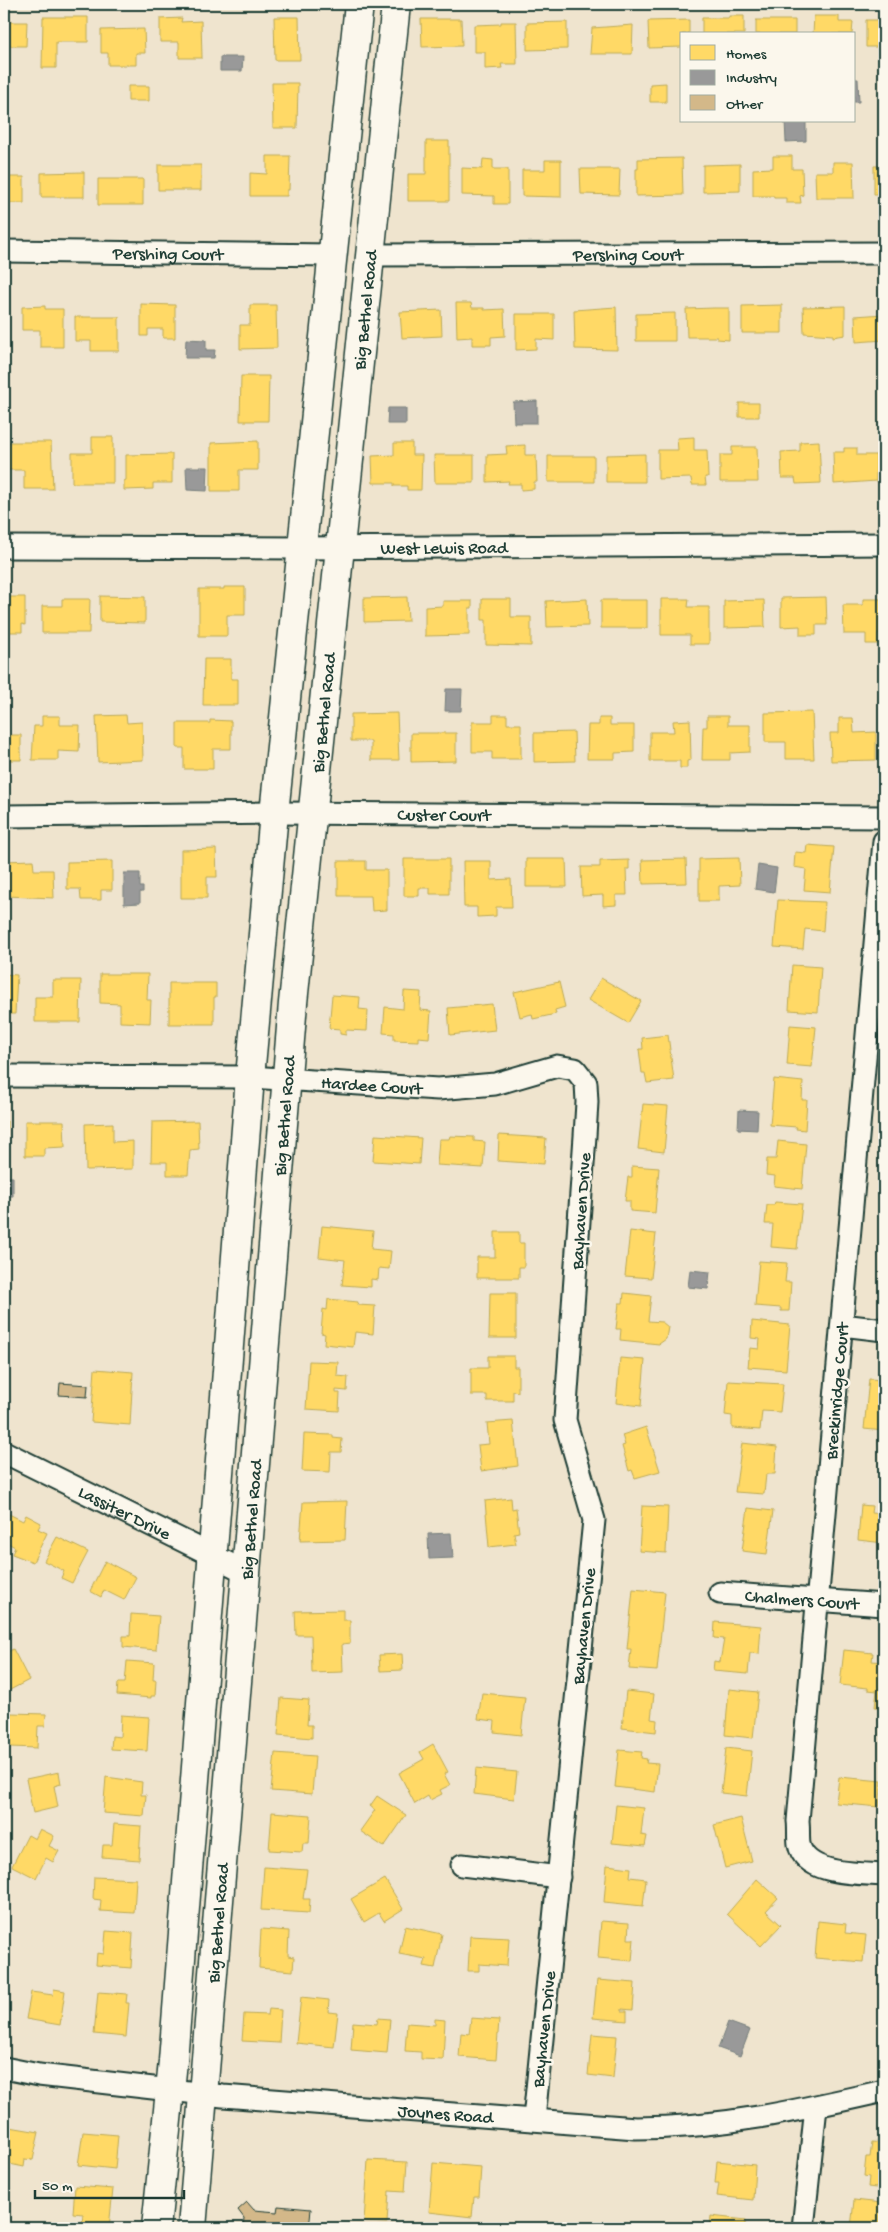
<svg xmlns="http://www.w3.org/2000/svg" width="888" height="2232" font-family="'Gochi Hand',sans-serif">
  <rect width="100%" height="100%" fill="#efe4ce"/>
  <filter id="ink" filterUnits="userSpaceOnUse"><feTurbulence type="fractalNoise" baseFrequency=".02" numOctaves="2"/><feDisplacementMap in="SourceGraphic" scale="10" xChannelSelector="R" yChannelSelector="G"/><feConvolveMatrix kernelMatrix="1 2 1 2 8 2 1 2 1" color-interpolation-filters="sRGB"/></filter>
  <g filter="url(#ink)">
    <path fill="#ffd966" stroke="#bcaa57" d="M729,16H744V34H702V18H729Z
      M814,16H839V22H853L852,34H813Z
      M43,17H88V42H56V68H42Z
      M274,17H299L300,60H275Z
      M182,18L181,22L201,21L202,58H179V42H160V19Z
      M421,19H461L462,46L422,47Z
      M689,20V34H682V47L649,48L648,21Z
      M756,20H795V34H756Z
      M866,20H884V47H866Z
      M4,22H27L26,46H4Z
      M501,22H516L517,64H501L502,68L485,69V52H474V25L501,24Z
      M567,22V49L527,50V23Z
      M633,25L632,54H590L592,28Z
      M144,29L145,53H136V65H108V53H101V30Z
      M272,83H298L297,128H273Z
      M666,83V102H650V84Z
      M128,86H149V101H128Z
      M426,141H449V201H408V174H426Z
      M267,156H290L289,190H287V196H250V173L267,174Z
      M773,156H792V169H802L803,195L800,196L801,203H786V198H774V196H753V169L773,168Z
      M682,158L683,195L636,196V169H638V159Z
      M483,159L493,160V169H508V204H494V196L462,195V168L482,169Z
      M545,160H561V197L522,196V170H545Z
      M833,162H853L854,198H816L815,172H833Z
      M740,164V191L703,192V165Z
      M158,165H201V190H158Z
      M874,166H884V194H874Z
      M580,169H620L619,195L581,194Z
      M84,172V197H41V173Z
      M4,177H24V203H4Z
      M98,179H143V205H98Z
      M456,303H471L472,308H484V310L504,309L505,336L491,337V345H472V337L457,338Z
      M141,304L175,305V338H163V329H148V336H141Z
      M250,305H276L277,348L240,349V325H250Z
      M782,305V333H742V306Z
      M45,306V309H63V347H40V330H22V307Z
      M845,306V335L833,337V335L804,333L803,307Z
      M616,307L617,350L575,349L574,310Z
      M714,308H729V340L717,339V337H687L686,309Z
      M441,310L442,336L402,338L400,312Z
      M675,313V341H636V314Z
      M4,314H6V338H4Z
      M516,314H554V340L536,339V349L516,350Z
      M884,314V340L856,342L855,316Z
      M75,317H119V351H91V341H75Z
      M241,376H269L268,421H240Z
      M739,403H759V417H739Z
      M92,437H113V483H72V453H92Z
      M694,437V450H707L708,477H705L706,485H692L691,478L658,479V450H678L677,438Z
      M258,441V470H239V491H211V443Z
      M819,441L821,483L796,484L795,478H782L781,452L800,451V442Z
      M4,442H51L53,489H24V470H4Z
      M394,443H412V455H422L421,490H407V486H394V483H373L372,456L394,455Z
      M525,445V455H536L537,482H534V489L521,490V484H508L509,481L487,482V455L507,454L506,446Z
      M732,447H757L758,482H720V455H732Z
      M844,448H857V455H876V481L834,484L833,452H844Z
      M172,454V483H153V489L124,490V481L126,480V455Z
      M645,454V482H606V455Z
      M434,455H474V483H435Z
      M548,456H594V482H548Z
      M224,587H245V615H227V636H199V589H224Z
      M100,596L145,597V623L100,622Z
      M4,597H25V625L22,624V632H4Z
      M407,597L408,621L364,622V598Z
      M826,597L827,625H816V635H800V626L781,627V598Z
      M62,599H90L89,633H42V606H62Z
      M482,599H511V617H531V646L486,645V620H482Z
      M587,599L588,626L547,627L546,601Z
      M661,599H689L688,607H709V644H690V635H661Z
      M863,599H884V633H878V644H866V634H844L843,605H863Z
      M601,600H647V628H601Z
      M764,600L765,627L724,628V601Z
      M443,601H472V608H469V635L425,636V607L443,606Z
      M204,659H231V679H238V705H203Z
      M812,712L814,759H786V742H765V713Z
      M397,713L399,760H371V741H351V714Z
      M126,715L127,723L142,722L143,760L98,762L96,716Z
      M493,715H507V724H521V759H492V752H472V722H493Z
      M42,716H60V725H80L79,752L58,751V760H32L34,726H42Z
      M707,716H728V725H750V752L730,753V760H702L703,727H707Z
      M599,718H610V725H634V752L615,753V759H587L588,725H599Z
      M839,718H853L854,733L876,732V760L831,761L830,733H839Z
      M210,720L231,721V749H213V769H184V748H177V723H210Z
      M690,720L691,760L687,761V768H680V761H650V732H674L673,721Z
      M574,732L575,761L534,762V733Z
      M411,733H456V761L411,762Z
      M4,735H21V760H4Z
      M807,845L834,847L830,892L804,890L806,869L794,867L795,852L806,853Z
      M216,849L217,877H207V898H181V850Z
      M739,858L740,885L719,886V901H699V859Z
      M404,859H449V894H430V888H419V896H404Z
      M526,859H566L567,887H526Z
      M686,859L687,883L643,884L642,860Z
      M33,860L34,870H53L54,898L5,896L4,861Z
      M629,860V869H626L627,895H616V905L603,906V895L582,896L581,867H600V861Z
      M112,861V890H101V900H81L80,889H67V862Z
      M338,861H366V870H387V910L372,911L371,896H338Z
      M463,861H491V880L511,879L512,907H496V916L477,917V907H464Z
      M778,900L825,902L823,931L805,929L803,949L774,947Z
      M792,965L821,967L818,1012L789,1010Z
      M4,974L17,975L15,1014H4Z
      M100,974H148L147,1000H151L150,1023L120,1022V1004L100,1003Z
      M601,978L641,1001L628,1023L588,1000Z
      M53,980H81L80,1022H35V997H53Z
      M559,982L565,1007L555,1010L556,1014L533,1019L532,1014L520,1017L514,992Z
      M169,983H216V997H214V1024H169Z
      M404,991L421,992L420,1010L431,1011L429,1038L418,1037V1041L394,1040V1034L383,1033L385,1007L403,1009Z
      M332,995L360,997L359,1009L368,1010L367,1031L346,1030V1035L340,1034V1029L329,1028Z
      M492,1004L495,1030L450,1035L448,1008Z
      M790,1025L816,1027L812,1067L787,1065Z
      M668,1035L674,1080L647,1083L645,1073H642L639,1049H643L642,1038Z
      M774,1079L803,1082L802,1100H807L805,1130L796,1129L797,1127L770,1125Z
      M643,1104L668,1106L664,1152L638,1149Z
      M4,1121H7V1149L4,1148Z
      M25,1121H64L65,1147L44,1148V1156H25Z
      M198,1121L199,1149L190,1150L188,1175H167V1162H151L152,1122Z
      M113,1123V1142L133,1141V1169L86,1170L85,1124Z
      M375,1135L421,1138L419,1164L373,1161Z
      M499,1135L546,1138L544,1164L498,1161Z
      M450,1136L474,1137V1141L485,1142L483,1168L437,1165L439,1139H449Z
      M778,1141L806,1144L802,1189L774,1186L775,1176L766,1175L767,1159H776Z
      M632,1166L659,1168L655,1213L630,1211V1201H625L628,1177H632Z
      M775,1202L802,1204L797,1249L771,1247L773,1224H765L767,1205H774Z
      M322,1226L373,1231L371,1249L391,1251L389,1269L379,1268L378,1280L371,1279V1287L342,1285L345,1260L319,1257Z
      M630,1231L656,1234L651,1278L625,1276Z
      M495,1232H519V1243H524V1267H519V1278H477V1257H495Z
      M759,1261L787,1263L785,1282H791L789,1311H781V1308L755,1306Z
      M490,1293H516V1338H489Z
      M624,1293L651,1296L648,1321L662,1322L668,1327L666,1339L659,1344L620,1340L621,1329H616L619,1303H623Z
      M328,1299L358,1302L357,1305L375,1306L373,1334L355,1332L353,1347L324,1344L325,1334L321,1333L323,1309L327,1310Z
      M752,1321L790,1325L786,1370L748,1367L750,1348L759,1349L760,1339L751,1338Z
      M488,1356H514V1367H518V1392L513,1391V1401H487V1395H471V1368H488Z
      M620,1358L645,1360L641,1406L616,1403Z
      M309,1361L338,1362L337,1376L348,1377L347,1391L336,1390V1393H340L339,1411L306,1409Z
      M95,1369L133,1372L130,1425L91,1422Z
      M869,1379L884,1380V1431L864,1429Z
      M728,1381L783,1384L780,1412L762,1411L760,1430L732,1428V1416L725,1415Z
      M513,1421L518,1466L481,1471L478,1445L489,1444L487,1423Z
      M646,1427L660,1471L635,1478L632,1470L629,1471L622,1446L625,1445L622,1435Z
      M304,1434L333,1435V1438L342,1439L341,1452H331L330,1472L302,1471Z
      M742,1443L777,1447L775,1474H766L764,1494L735,1492Z
      M511,1498L512,1509L516,1508L519,1532L514,1533L516,1544L489,1547L485,1501Z
      M347,1501L345,1540L300,1541L303,1502Z
      M861,1505L872,1506L871,1513L884,1514V1543L858,1540Z
      M642,1506L668,1507L666,1553L639,1551Z
      M748,1508L773,1511L767,1554L742,1551Z
      M7,1513L23,1521L26,1515L41,1523L38,1529L47,1533L33,1562L12,1554L15,1547L4,1541V1520Z
      M57,1537L88,1552L72,1583L61,1578L64,1571L44,1561Z
      M105,1561L136,1577L124,1600L104,1590L101,1597L90,1591Z
      M633,1589L665,1592L657,1671L629,1669L631,1649H627Z
      M343,1610V1620H350V1643L342,1644L343,1672L312,1673L311,1635H296L295,1611Z
      M131,1614L159,1616L156,1650L123,1647V1636H130Z
      M715,1622L761,1626L759,1654L750,1653L748,1674L713,1671L714,1661L720,1662L724,1639L714,1638Z
      M13,1649L29,1680L8,1691L4,1682V1654Z
      M844,1650L873,1653L872,1661L884,1662V1707H875L877,1691L868,1690V1688L840,1685Z
      M402,1654L403,1670L380,1671L379,1655Z
      M127,1661L154,1663L153,1680H156L155,1696H151V1698L117,1695L118,1683H125Z
      M729,1689L758,1692L753,1738L725,1735Z
      M626,1691L654,1694L651,1719L657,1720L656,1732L622,1728Z
      M482,1693L525,1697L521,1735L494,1732L495,1721L478,1719Z
      M281,1698L309,1700L307,1725H312V1738L278,1735Z
      M11,1713L46,1714L45,1726H38L37,1748L10,1747L11,1731H6V1714H11Z
      M121,1715L149,1717L147,1751L111,1749L112,1736L120,1737Z
      M433,1744L448,1772L444,1774L450,1785L440,1790L442,1794L430,1800L428,1796L415,1804L399,1773L424,1759L420,1752Z
      M726,1748L752,1751L747,1796L721,1793Z
      M619,1750L642,1752L641,1758L647,1759L646,1763L658,1764L655,1792L615,1787Z
      M275,1753L315,1756L312,1794L271,1791Z
      M476,1768L517,1772L514,1799L474,1794Z
      M59,1772L61,1784L54,1786L58,1807L33,1813L26,1779Z
      M106,1777L142,1782L141,1795H146L144,1816L103,1813Z
      M839,1777L882,1781L879,1807L836,1803Z
      M377,1796L406,1815L384,1847L360,1831L375,1810L370,1806Z
      M616,1805L644,1808L641,1835L647,1836L645,1846L612,1843Z
      M272,1812L311,1815L309,1843H303L302,1852L269,1850Z
      M741,1818L752,1861L725,1868L714,1825Z
      M114,1824L141,1826L139,1860L102,1857L103,1845H112Z
      M40,1829L54,1836L49,1846L59,1851L53,1862L46,1858L36,1878L12,1866L28,1835L35,1839Z
      M607,1865L631,1868L630,1877L646,1879L643,1906L604,1902Z
      M264,1867L307,1870L303,1899H310L309,1913L261,1910Z
      M94,1877L136,1879L134,1913L100,1911L101,1900L93,1899Z
      M385,1879L403,1909L384,1921L379,1913L364,1922L351,1899Z
      M757,1879L778,1898L766,1911L781,1925L761,1946L727,1914Z
      M601,1921L629,1923L628,1939H634L632,1961L598,1958Z
      M818,1921L846,1924L845,1933L866,1935L863,1962L815,1958Z
      M405,1926L442,1934L435,1968L424,1966L426,1959L399,1954Z
      M261,1929L289,1931L288,1956L294,1957L293,1971L259,1968Z
      M106,1931L133,1933L131,1968L96,1965L97,1953L104,1954Z
      M470,1936L509,1938L507,1966L479,1964V1971H468Z
      M884,1958V1982L880,1959Z
      M597,1980L635,1983L633,2010L622,2009V2011H627V2021L593,2018Z
      M54,1989L65,1991L60,2025L26,2019L31,1992L53,1995Z
      M98,1992L127,1994L126,2003H129L126,2037L94,2034Z
      M301,1997L329,2000L328,2012L338,2013L334,2047L296,2043Z
      M269,2009L281,2010L279,2043L242,2041L244,2014L268,2015Z
      M378,2018L390,2019L387,2053L351,2050L353,2022L377,2024Z
      M471,2018L499,2020L496,2060L459,2057L461,2033L469,2034Z
      M435,2019L445,2020L443,2060L421,2059V2052L405,2051L407,2023L435,2025Z
      M592,2034L617,2036L613,2078L588,2075Z
      M4,2126L39,2132L33,2160L25,2159L24,2167L5,2163Z
      M83,2132L118,2135L115,2169L78,2165Z
      M872,2142L884,2143V2189L868,2187L869,2177L864,2176L866,2157H870Z
      M368,2160L407,2162L405,2192L389,2191L387,2223L364,2222Z
      M717,2161L755,2165L753,2200L717,2196L719,2183H715Z
      M433,2163L481,2167L479,2197H474L472,2217L429,2212Z
      M75,2186L113,2189L109,2228L82,2225L83,2214L73,2213Z
      M854,2200L882,2203L880,2228H851Z
      M711,2216L746,2220V2228H710Z"/>
    <path fill="#999" stroke="#747d7b" d="M220,57H243L242,71H220Z
      M854,79H858L859,102H854Z
      M785,121H806V141L786,142Z
      M186,339L206,340V350H215L214,358H185Z
      M537,401V423H514L513,402Z
      M388,408H406V424H387Z
      M186,467H208L207,491L187,490Z
      M446,689H462L461,711H445Z
      M758,865L777,868L774,892L755,889Z
      M124,873H140V887H143V892H140V903L124,904Z
      M739,1110L758,1111L757,1130L738,1129Z
      M4,1177H13V1196H4Z
      M690,1270L710,1272L708,1289L688,1287Z
      M451,1533L453,1558L429,1559L428,1534Z
      M728,2022L750,2030L740,2056L718,2048Z"/>
    <path fill="#d3b889" stroke="#1f3d34" d="M60,1383L88,1385L87,1397L59,1395Z
      M247,2202L254,2210L277,2212L278,2206L311,2209L309,2228H243L244,2218L238,2210Z"/>
    <g fill="none" stroke-linecap="round" stroke-linejoin="round">
      <g stroke="#1f3d34" stroke-width="25">
        <g id="minor">
          <path id="s1" d="M4,251L333,255"/>
          <path id="s2" d="M370,255L884,253"/>
          <path id="s3" d="M4,547L302,548L884,544"/>
          <path id="s4" d="M4,816L274,813L884,817"/>
          <path d="M884,841L798,1821C799,1828 798,1837 799,1844C805,1876 860,1873 884,1875"/>
          <path id="s5" d="M4,1076L250,1077L438,1089L495,1084L557,1066L575,1069L586,1083L587,1102L585,1136L565,1420L594,1520L534,2119"/>
          <path d="M842,1325L884,1330"/>
          <path id="s6" d="M4,1452L246,1572"/>
          <path id="s7" d="M720,1593L884,1605"/>
          <path d="M462,1865L559,1877"/>
          <path id="s8" d="M4,2068L39,2075L223,2096L636,2128C723,2128 800,2110 884,2091"/>
          <path d="M803,2228L816,2107"/>
        </g>
      </g>
      <g stroke="#1f3d34" stroke-width="31">
        <g id="major">
          <path d="M156,2228L173,2061L250,1077L274,813L359,4"/>
          <path id="s9" d="M192,2228L293,1003L396,4"/>
        </g>
      </g>
      <use href="#minor" stroke="#fbf7ec" stroke-width="21"/>
      <use href="#major" stroke="#fbf7ec" stroke-width="28"/>
    </g>
  </g>
  <g text-anchor="middle" stroke-width="5" stroke-linejoin="round" paint-order="stroke">
    <g font-size="18" fill="#1f3d34" stroke="#fbf7ec">
      <text dy="6" stroke="none"><textPath href="#s1" startOffset="164">Pershing Court</textPath></text>
      <text dy="6" stroke="none"><textPath href="#s2" startOffset="258">Pershing Court</textPath></text>
      <text dy="6" stroke="none"><textPath href="#s9" startOffset="1926">Big Bethel Road</textPath></text>
      <text dy="6" stroke="none"><textPath href="#s3" startOffset="440">West Lewis Road</textPath></text>
      <text dy="6" stroke="none"><textPath href="#s9" startOffset="1521">Big Bethel Road</textPath></text>
      <text dy="6" stroke="none"><textPath href="#s4" startOffset="440">Custer Court</textPath></text>
      <text dy="6" stroke="none"><textPath href="#s5" startOffset="368">Hardee Court</textPath></text>
      <text dy="6" stroke="none"><textPath href="#s9" startOffset="1116">Big Bethel Road</textPath></text>
      <text transform="translate(580 1211) rotate(-86)" y="6">Bayhaven Drive</text>
      <text transform="translate(836 1391) rotate(-85)" y="6">Breckinridge Court</text>
      <text dy="6" stroke="none"><textPath href="#s6" startOffset="135">Lassiter Drive</textPath></text>
      <text dy="6" stroke="none"><textPath href="#s9" startOffset="711">Big Bethel Road</textPath></text>
      <text dy="6" stroke="none"><textPath href="#s7" startOffset="82">Chalmers Court</textPath></text>
      <text transform="translate(583 1626) rotate(-84)" y="6">Bayhaven Drive</text>
      <text dy="6" stroke="none"><textPath href="#s9" startOffset="306">Big Bethel Road</textPath></text>
      <text transform="translate(543 2029) rotate(-84)" y="6">Bayhaven Drive</text>
      <text dy="6" stroke="none"><textPath href="#s8" startOffset="444">Joynes Road</textPath></text>
    </g>
  </g>
  <rect width="888" height="2232" fill="none" stroke="#fbf7ec" stroke-width="20"/>
  <rect x="10" y="10" width="868" height="2212" fill="none" stroke="#1f3d34" stroke-width="2" filter="url(#ink)"/>
  <rect x="680" y="32" width="175" height="90" fill="#fbf7ec" stroke="#a3ada2"/>
  <rect x="690" y="45" width="25" height="15" fill="#ffd966" stroke="#a3ada2"/>
  <text x="726" y="58" font-size="15" fill="#1f3d34">Homes</text>
  <rect x="690" y="70" width="25" height="15" fill="#999999" stroke="#a3ada2"/>
  <text x="726" y="82" font-size="15" fill="#1f3d34">Industry</text>
  <rect x="690" y="95" width="25" height="15" fill="#d3b889" stroke="#a3ada2"/>
  <text x="726" y="108" font-size="15" fill="#1f3d34">Other</text>
  <path d="M35 2190v8h149v-8" fill="none" stroke="#1f3d34" stroke-width="2.5"/>
  <text x="42" y="2190" font-size="15" fill="#1f3d34" stroke="#fbf7ec" stroke-width="4" paint-order="stroke">50 m</text>
</svg>
